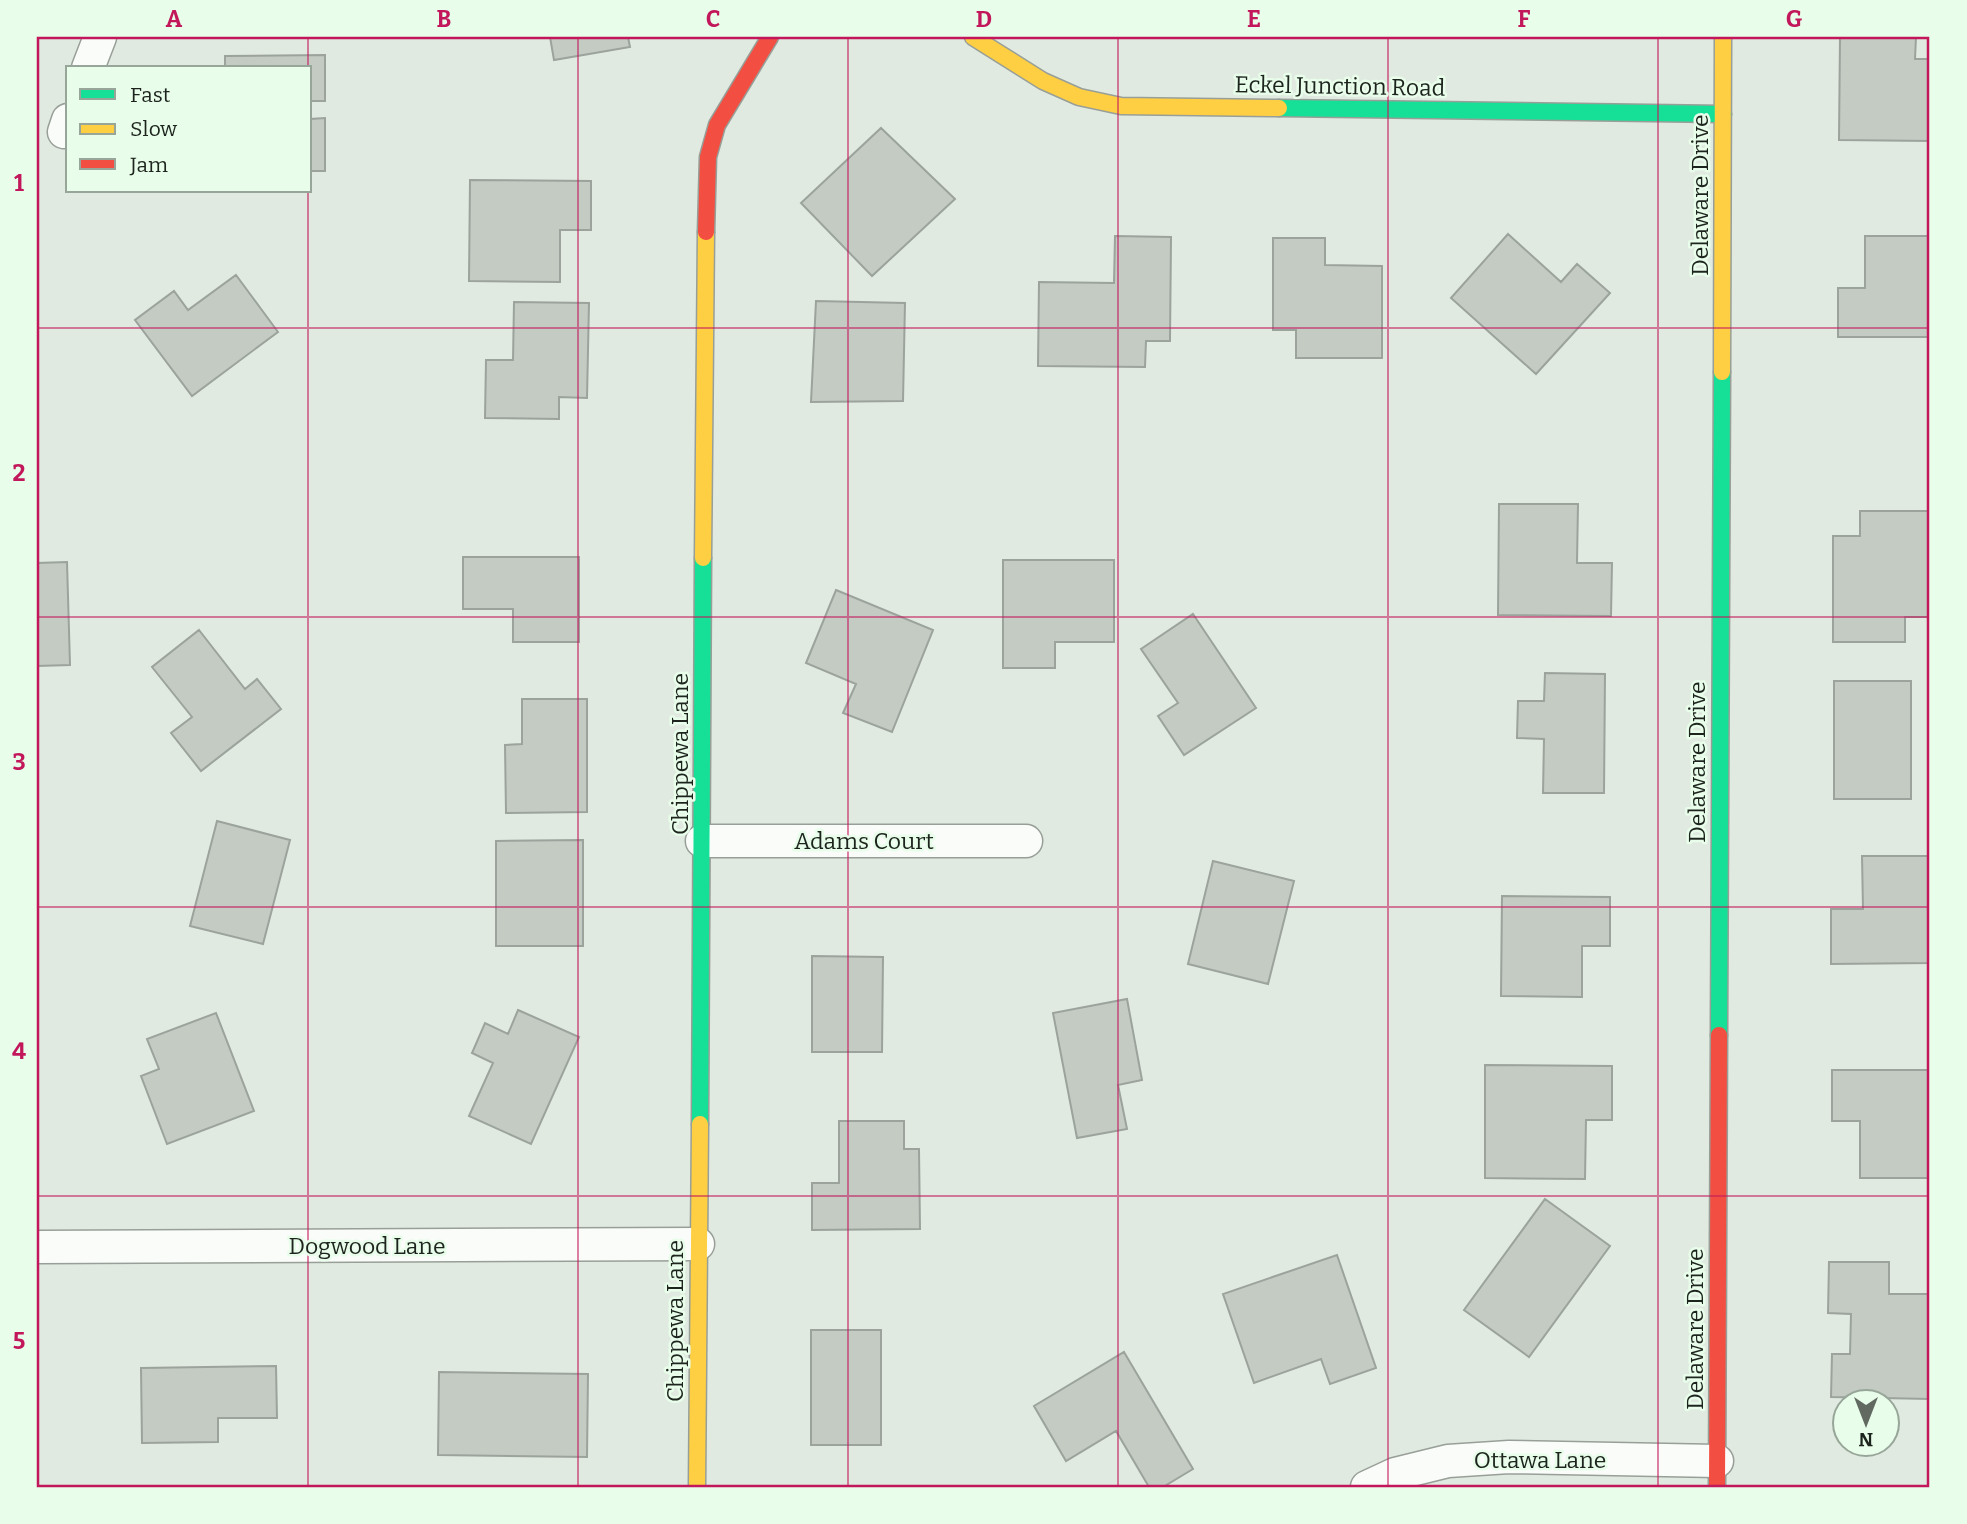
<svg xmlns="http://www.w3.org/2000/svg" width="1967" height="1524" font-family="Bitter,serif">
  <rect width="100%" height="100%" fill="#e0eae0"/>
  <path fill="#c3cbc3" stroke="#9ba39c" stroke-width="2" d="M550,37H628L630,47L554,60Z
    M1840,37H1916L1915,59H1930V141L1839,140Z
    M325,55V101H310V68H225V56Z
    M325,118V171H310V119Z
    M881,128L955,199L872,276L801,203Z
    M470,180L591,181V230H560V282L469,281Z
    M1508,234L1561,282L1577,264L1610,293L1536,374L1451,298Z
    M1115,236L1171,237L1170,341H1146L1145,367L1038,366L1039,282L1114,283Z
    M1865,236H1930V337H1838V288H1865Z
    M1273,238H1325V265L1382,266V358H1296V330H1273Z
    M236,275L278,332L192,396L135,320L174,291L188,310Z
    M816,301L905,303L903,401L811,402Z
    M514,302L589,303L587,398L559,397V419L485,418L486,360H513Z
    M1499,504H1578L1577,563H1612L1611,616L1498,615Z
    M1860,511H1930V617H1905V642H1833V536H1860Z
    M463,557H579V642H513V609H463Z
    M1003,560H1114V642H1055V668H1003Z
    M67,562L70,665L37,666V563Z
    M836,590L933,630L892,732L843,713L856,684L806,663Z
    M1193,614L1256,708L1184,755L1158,716L1178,703L1141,649Z
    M199,630L245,689L257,679L281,709L201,771L171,733L192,717L152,667Z
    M1545,673L1605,674L1604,793H1543L1544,739L1517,738L1518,701H1544Z
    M1834,681H1911V799H1834Z
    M522,699H587V812L506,813L505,745L522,744Z
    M217,821L290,840L263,944L190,926Z
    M583,840V946H496V841Z
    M1862,856H1930V963L1831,964V909H1863Z
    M1213,861L1294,881L1268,984L1188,964Z
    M1502,896L1610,897V946H1582V997L1501,996Z
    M812,956L883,957L882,1052H812Z
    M1127,999L1142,1080L1118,1085L1127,1129L1077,1138L1053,1013Z
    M518,1010L579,1037L531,1144L469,1116L493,1063L472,1053L485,1023L508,1034Z
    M216,1013L254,1111L167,1144L141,1076L159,1069L147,1039Z
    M1485,1065L1612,1066V1120H1586L1585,1179L1485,1178Z
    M1832,1070H1930L1929,1178H1860V1121H1832Z
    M839,1121H904V1149H919L920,1229L812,1230V1183H839Z
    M1545,1199L1610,1246L1529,1357L1464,1310Z
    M1337,1255L1376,1368L1330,1384L1321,1359L1254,1383L1223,1294Z
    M1829,1262H1889V1294H1930V1399L1831,1397L1832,1354H1850L1851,1314L1828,1313Z
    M811,1330H881V1445H811Z
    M1124,1352L1193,1469L1163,1487H1149L1116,1431L1066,1461L1034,1406Z
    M276,1366L277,1418H218V1442L142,1443L141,1368Z
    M439,1372L588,1374L587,1457L438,1455Z"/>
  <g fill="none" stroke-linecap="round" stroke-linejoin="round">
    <g stroke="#989f98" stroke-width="35">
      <path id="street" d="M88,68L100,37
        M64,132L68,120
        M702,841H1026
        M37,1247L698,1244
        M1367,1487L1395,1474L1448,1461L1509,1457L1717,1461"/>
    </g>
    <g stroke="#989f98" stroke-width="19">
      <path id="fast" d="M1279,108L1723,114
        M1719,1035L1722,372
        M700,1124L703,558"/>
    </g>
    <g stroke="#989f98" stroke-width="19">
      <path id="slow" d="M973,37L1043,81L1079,97L1121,106L1279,108
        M1722,372L1723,37
        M703,558L706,232
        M697,1487L700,1124"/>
    </g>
    <g stroke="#989f98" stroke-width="19">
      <path id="jam" d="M706,232L708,157L717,125L770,37
        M1717,1487L1719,1035"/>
    </g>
    <use href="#street" stroke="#fafcfa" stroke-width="32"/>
    <use href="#fast" stroke="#16e098" stroke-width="16"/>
    <use href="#slow" stroke="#ffcf43" stroke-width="16"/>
    <use href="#jam" stroke="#f24e42" stroke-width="16"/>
  </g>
  <path fill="none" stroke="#c2185b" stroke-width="2" stroke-opacity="0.55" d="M308,37V68M578,37V1487M848,37V1487M1118,37V1487M1388,37V1487M1658,37V1487M308,191V1487M37,328H1930M37,617H1930M37,907H1930M37,1196H1930"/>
  <g text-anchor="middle" stroke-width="5" stroke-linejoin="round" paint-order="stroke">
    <g font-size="23" fill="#1d241d" stroke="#e8fdea">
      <text transform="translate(1340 86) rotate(1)" y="8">Eckel Junction Road</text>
      <text transform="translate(1700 195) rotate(-90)" y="8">Delaware Drive</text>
      <text transform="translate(680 754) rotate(-90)" y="8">Chippewa Lane</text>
      <text transform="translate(1697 762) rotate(-90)" y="8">Delaware Drive</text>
      <text x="864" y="849">Adams Court</text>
      <text x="367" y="1254">Dogwood Lane</text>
      <text transform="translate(675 1321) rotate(-90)" y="8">Chippewa Lane</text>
      <text transform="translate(1695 1329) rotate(-90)" y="8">Delaware Drive</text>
      <text x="1540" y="1468">Ottawa Lane</text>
    </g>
  </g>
  <rect width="1967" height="1524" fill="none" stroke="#e8fdea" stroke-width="77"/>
  <rect x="66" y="66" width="245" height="126" fill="#e8fdea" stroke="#97a698" stroke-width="2"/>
  <rect x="80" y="89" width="35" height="10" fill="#16e098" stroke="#97a698" stroke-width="2"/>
  <text x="130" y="102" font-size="21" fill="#1d241d">Fast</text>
  <rect x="80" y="124" width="35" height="10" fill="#ffcf43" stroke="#97a698" stroke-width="2"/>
  <text x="130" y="136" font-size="21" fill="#1d241d">Slow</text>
  <rect x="80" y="159" width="35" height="10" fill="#f24e42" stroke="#97a698" stroke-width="2"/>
  <text x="130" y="172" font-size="21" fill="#1d241d">Jam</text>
  <g transform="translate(1866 1423) rotate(180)"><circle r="33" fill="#e8fdea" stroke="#97a698" stroke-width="2"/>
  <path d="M0-5L12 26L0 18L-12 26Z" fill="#616961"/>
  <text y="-10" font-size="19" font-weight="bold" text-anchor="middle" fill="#1d241d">N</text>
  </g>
  <rect x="38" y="38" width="1890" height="1448" fill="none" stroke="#c2185b" stroke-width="2.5"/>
  <g font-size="23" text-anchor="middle" font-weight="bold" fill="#c2185b">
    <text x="174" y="27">A</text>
    <text x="444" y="27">B</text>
    <text x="713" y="27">C</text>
    <text x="984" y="27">D</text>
    <text x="1254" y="27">E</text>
    <text x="1524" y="27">F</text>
    <text x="1794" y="27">G</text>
    <text x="19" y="191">1</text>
    <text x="19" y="481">2</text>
    <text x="19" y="770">3</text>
    <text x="19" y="1059">4</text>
    <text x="19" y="1349">5</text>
  </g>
</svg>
